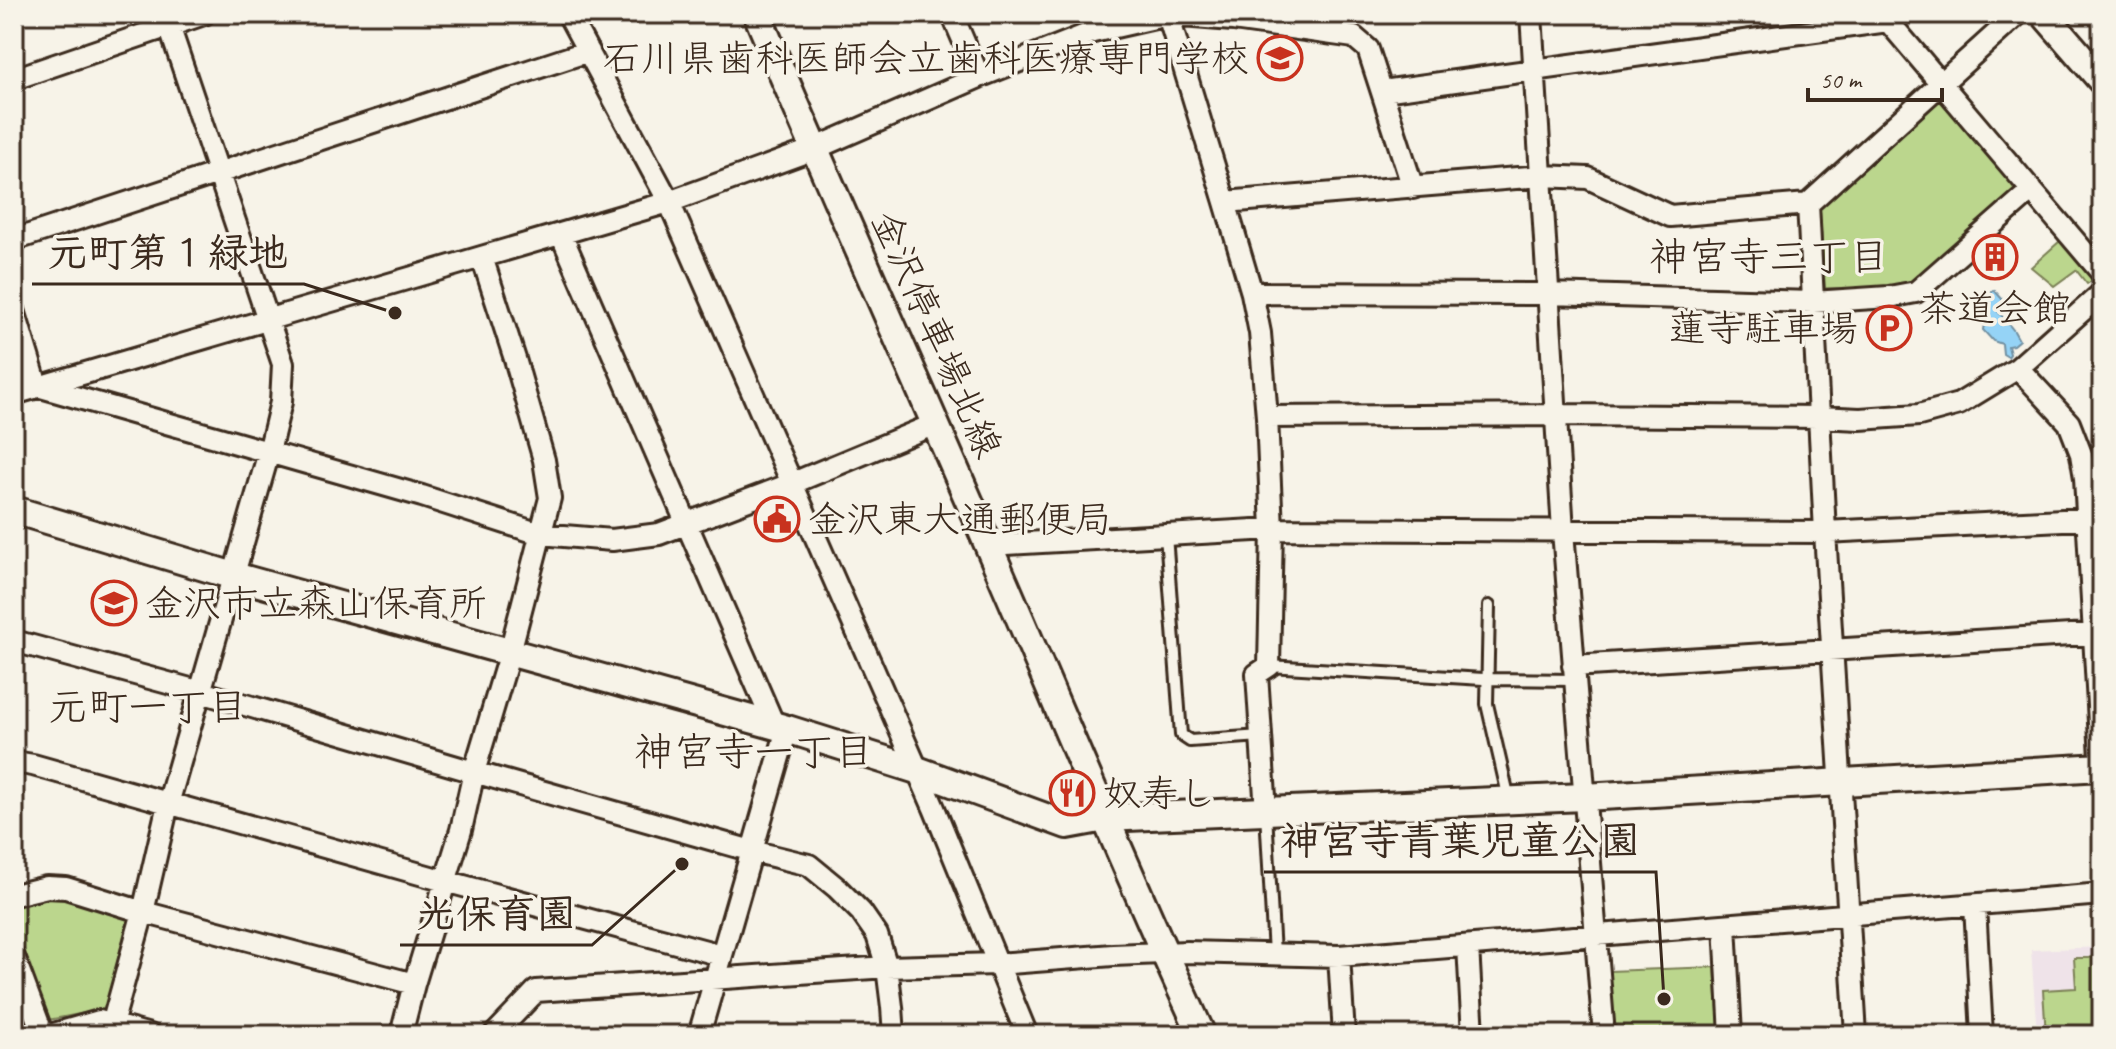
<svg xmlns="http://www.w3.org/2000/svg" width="2116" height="1049" font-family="Caveat,'Klee One',sans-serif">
  <rect width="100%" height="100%" fill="#f7f3e8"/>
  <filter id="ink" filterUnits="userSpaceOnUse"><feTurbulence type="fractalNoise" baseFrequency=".0125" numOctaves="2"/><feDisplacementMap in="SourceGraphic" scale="16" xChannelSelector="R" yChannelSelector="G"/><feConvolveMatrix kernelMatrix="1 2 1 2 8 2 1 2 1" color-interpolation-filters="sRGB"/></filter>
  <g filter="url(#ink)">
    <path fill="#efe3e9" d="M2102,947V1035H2037L2031,950Z"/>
    <path fill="#bbd68d" stroke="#7b8056" stroke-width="2" d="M1947,90L2024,187L1922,280L1899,289L1825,288L1819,197Z
      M2060,241L2093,280L2087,284L2076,270L2054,286L2031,267Z
      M65,895L128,918L106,1009L48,1020L14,925V906L39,897Z
      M2097,954H2102V1035H2046L2043,990L2076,988L2074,958H2089Z
      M1715,967L1719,1027L1613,1034L1609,971Z"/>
    <path fill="#95d3f6" stroke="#718fa0" stroke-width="2" d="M1994,290L2003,300L1998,311L2014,331L2019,340L2013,345L2008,346L2010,354L2008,357L2003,354L2002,344L1993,341L1983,330L1986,312L1980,298Z"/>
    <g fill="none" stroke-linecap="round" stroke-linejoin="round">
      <g stroke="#3b2a1e" stroke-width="16">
        <path id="lane" d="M1166,535L1181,735L1190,741L1261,736
          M1489,606L1487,704L1509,799
          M1269,666L1483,679L1574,680
          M1266,813L1274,954"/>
      </g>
      <g stroke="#3b2a1e" stroke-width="26">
        <path id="street" d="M568,14L669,202L934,808L1027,1035
          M952,14L979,77
          M1531,14L1563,531L1604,1035
          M1882,14L2102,273
          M1168,15L1225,202L1252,293L1260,333L1267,417L1272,529L1269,666L1257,674L1266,812
          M1233,20L1354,37L1368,49L1413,188
          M14,79L204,14
          M1383,91L1888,21
          M1225,202L1542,176L1588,178L1670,216L1808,204L2018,14
          M1808,204L1825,532L1856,1035
          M561,234L774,725
          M14,240L589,51
          M1252,293L1549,294L1813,302L1889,297L1916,292L2032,190
          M14,310L37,386
          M2018,368L2069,423L2081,454L2085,478L2102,775
          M37,386L422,496L540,534L612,540L659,534L793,483L935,424
          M14,394L669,202L814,149L979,77L1093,32L1168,15L1233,20V14
          M1267,417L1556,415L1819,417L1860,419L1919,415L1959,404L2018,368L2102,293
          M989,545L1272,529L1825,532L2102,518
          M14,641L201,692L474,772L752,851L809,865L837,888L861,912L877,935L887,967L892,1007L894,1035
          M1573,666L2102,633
          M14,762L33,765L445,881L721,955
          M14,895L47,887L66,888L143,912L414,984
          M1975,905L1982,1035
          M1725,925L1731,1035
          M1468,946L1473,1035
          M1339,956L1344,1035
          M14,957L43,1035
          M112,1025L143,912L168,804L269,452L281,402L283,364L165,14
          M50,1035L99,1021L150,1035
          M401,1035L414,984L461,830L474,772L510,652L550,498L544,460L515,359L482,257
          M494,1035L536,991L887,967L997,964L1113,955L1187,952L1339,956L2102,894
          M699,1035L787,729"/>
      </g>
      <g stroke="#3b2a1e" stroke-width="32">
        <path id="secondary" d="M757,14C832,192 912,369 989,547C1060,710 1127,874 1202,1035
          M2044,14L2102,81
          M14,510L234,576L787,729L917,770L1067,825L1105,818L1584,797L2102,767"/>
      </g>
      <use href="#lane" stroke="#f7f3e8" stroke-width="10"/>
      <use href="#street" stroke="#f7f3e8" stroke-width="20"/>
      <use href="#secondary" stroke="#f7f3e8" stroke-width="26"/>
    </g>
  </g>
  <defs>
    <g id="school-ring" transform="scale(2.3)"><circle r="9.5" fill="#f7f3e8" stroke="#c8321e" stroke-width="1.5"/><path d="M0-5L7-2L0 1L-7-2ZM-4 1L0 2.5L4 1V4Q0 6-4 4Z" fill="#c8321e"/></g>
    <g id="building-ring" transform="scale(2.3)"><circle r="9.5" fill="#f7f3e8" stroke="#c8321e" stroke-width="1.5"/><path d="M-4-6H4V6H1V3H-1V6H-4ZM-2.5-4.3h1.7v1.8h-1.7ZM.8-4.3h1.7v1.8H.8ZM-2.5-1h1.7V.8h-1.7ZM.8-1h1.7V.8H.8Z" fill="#c8321e"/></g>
    <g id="parking-ring" transform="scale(2.3)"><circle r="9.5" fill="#f7f3e8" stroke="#c8321e" stroke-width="1.5"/><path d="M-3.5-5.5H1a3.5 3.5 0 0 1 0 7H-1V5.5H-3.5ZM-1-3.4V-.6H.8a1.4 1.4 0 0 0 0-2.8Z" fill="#c8321e"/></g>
    <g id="civic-ring" transform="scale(2.3)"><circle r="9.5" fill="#f7f3e8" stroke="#c8321e" stroke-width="1.5"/><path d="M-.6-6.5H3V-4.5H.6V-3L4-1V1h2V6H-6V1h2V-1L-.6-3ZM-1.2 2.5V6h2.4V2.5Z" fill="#c8321e"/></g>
    <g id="restaurant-ring" transform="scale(2.3)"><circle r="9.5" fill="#f7f3e8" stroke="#c8321e" stroke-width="1.5"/><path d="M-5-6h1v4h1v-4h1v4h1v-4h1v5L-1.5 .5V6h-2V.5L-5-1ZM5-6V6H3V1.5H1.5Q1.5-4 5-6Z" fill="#c8321e"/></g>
  </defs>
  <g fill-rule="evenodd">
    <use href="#school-ring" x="1280" y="58"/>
    <use href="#building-ring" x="1995" y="257"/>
    <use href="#parking-ring" x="1889" y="328"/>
    <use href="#civic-ring" x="777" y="519"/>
    <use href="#school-ring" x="114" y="603"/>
    <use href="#restaurant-ring" x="1072" y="793"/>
  </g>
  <g text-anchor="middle" stroke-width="7" stroke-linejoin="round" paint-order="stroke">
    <g font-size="38" fill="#3b2a1e" stroke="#f7f3e8" text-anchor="start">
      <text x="1249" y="71" text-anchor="end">石川県歯科医師会立歯科医療専門学校</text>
      <text x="1995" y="321" text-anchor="middle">茶道会館</text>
      <text x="1858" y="341" text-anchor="end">蓮寺駐車場</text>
      <text x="808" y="532">金沢東大通郵便局</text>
      <text x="145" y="616">金沢市立森山保育所</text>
      <text x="1103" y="806">奴寿し</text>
    </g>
    <g font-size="38" fill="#3b2a1e" stroke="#f7f3e8">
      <text transform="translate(937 334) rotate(66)" y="13">金沢停車場北線</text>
    </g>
    <g font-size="40" fill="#3b2a1e" stroke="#f7f3e8">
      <text x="1769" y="270">神宮寺三丁目</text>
      <text x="148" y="720">元町一丁目</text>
      <text x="754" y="765">神宮寺一丁目</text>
    </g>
  </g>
  <path fill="none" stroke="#3b2a1e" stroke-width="3" d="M395 313L304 284H32M1664 999L1656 872H1264M682 864L592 945H400"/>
  <g fill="#3b2a1e" stroke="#f7f3e8" stroke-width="3">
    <circle cx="395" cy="313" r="8"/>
    <circle cx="1664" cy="999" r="8"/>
    <circle cx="682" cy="864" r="8"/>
  </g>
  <g font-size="40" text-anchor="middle" font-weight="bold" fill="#3b2a1e" stroke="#f7f3e8" stroke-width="7" stroke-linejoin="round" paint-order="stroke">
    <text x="168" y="266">元町第１緑地</text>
    <text x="1460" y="854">神宮寺青葉児童公園</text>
    <text x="496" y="927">光保育園</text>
  </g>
  <rect width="2116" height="1049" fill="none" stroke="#f7f3e8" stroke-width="48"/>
  <rect x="24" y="24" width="2068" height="1001" fill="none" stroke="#3b2a1e" stroke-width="3" filter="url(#ink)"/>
  <path d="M1808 88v12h134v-12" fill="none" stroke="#3b2a1e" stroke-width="4"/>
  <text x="1820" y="88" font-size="24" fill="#3b2a1e" stroke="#f7f3e8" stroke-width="6" paint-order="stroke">50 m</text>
</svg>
